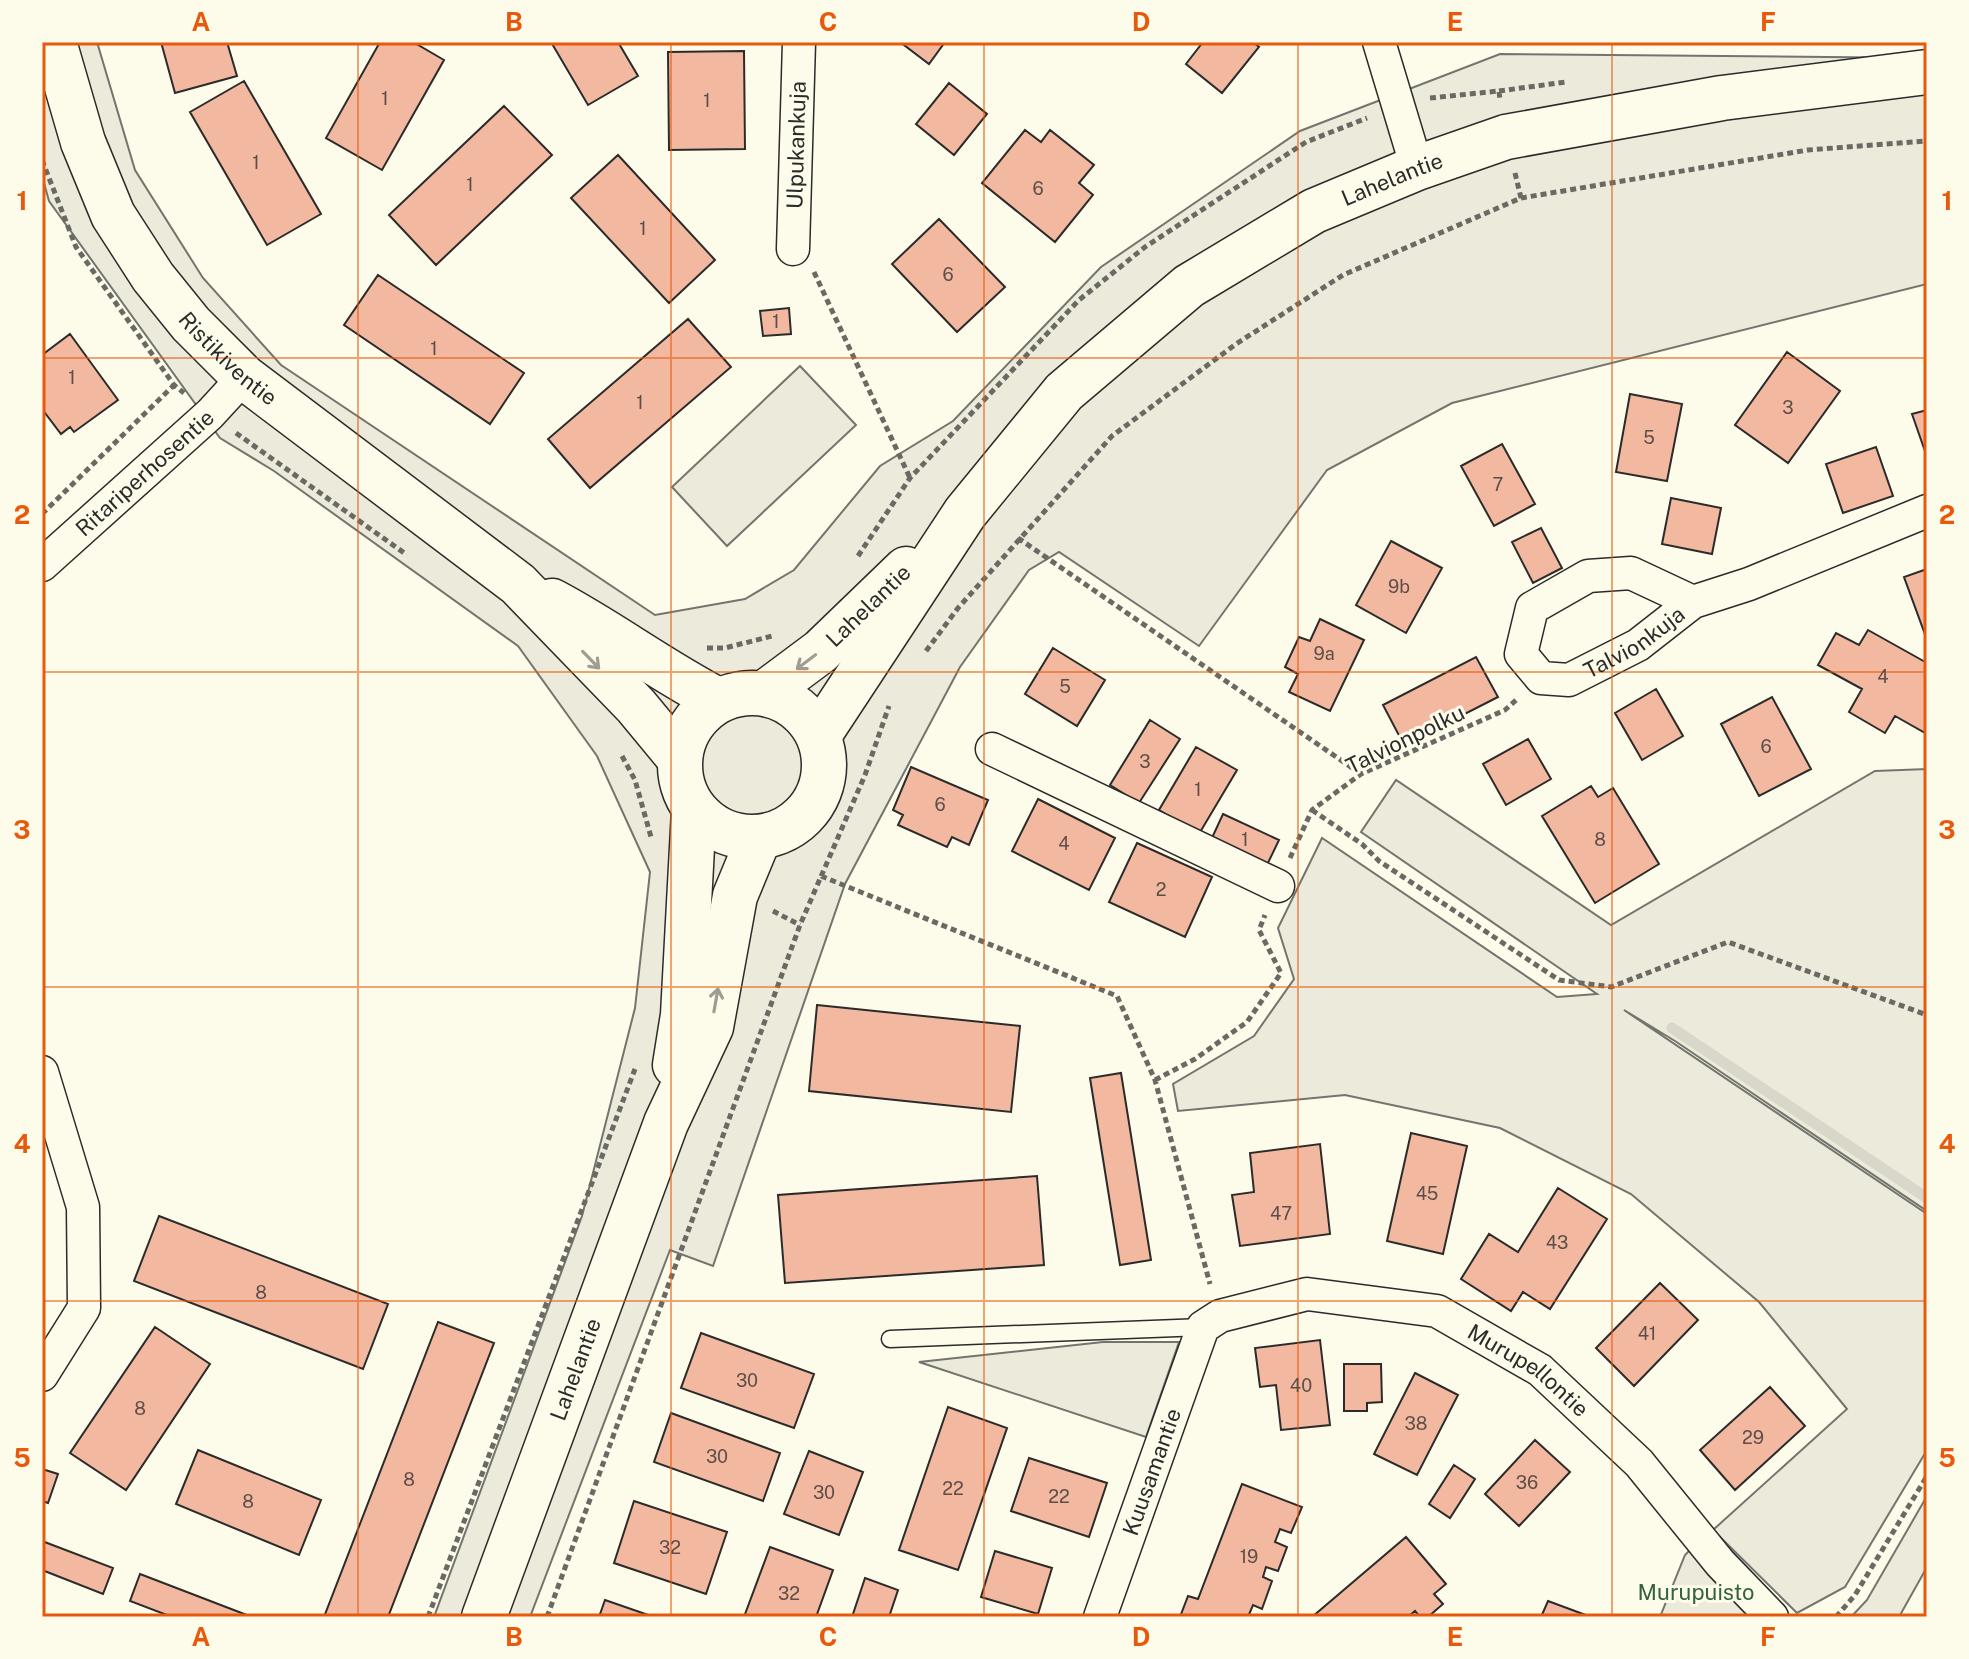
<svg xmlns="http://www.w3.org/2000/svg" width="1969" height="1659" font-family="'Public Sans',sans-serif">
  <rect width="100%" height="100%" fill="#fdfbea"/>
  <path fill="#ecebdb" stroke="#74746e" stroke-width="2" d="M42,42H97L135,170L203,278L281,365L655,615L745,599L794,570L880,466L953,421L1101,267L1300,131L1500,54L1927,58V284L1452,403L1327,470L1199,646L1059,552L1029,570L960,667L845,884L713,1266L670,1250L530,1617H434L582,1216L635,1008L650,872L597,756L518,646L274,471L220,438L49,201L42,176Z
    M1927,769V1211L1675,1041L1624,1010L1927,1214V1450L1845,1587L1797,1613L1713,1530L1847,1409L1759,1302L1631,1194L1500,1128L1345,1095L1178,1111L1173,1084L1254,1036L1294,979L1278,928L1322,838L1557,997L1597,994L1361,832L1396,780L1611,925L1875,771Z
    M1103,1342H1179L1146,1437L919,1362Z
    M1927,1496V1567L1899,1617H1851L1867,1600Z
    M1690,1550L1754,1617H1660L1685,1555Z"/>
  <path fill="#eceadb" stroke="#74746e" stroke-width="2" d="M800,366L856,425L727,546L672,487Z"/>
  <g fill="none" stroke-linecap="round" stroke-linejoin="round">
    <path stroke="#d8d7c9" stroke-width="11" d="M1672,1028L1927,1198"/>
  </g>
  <path fill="#f2b8a0" stroke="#2b2b2b" stroke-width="2" d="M161,42H227L237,76L175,93Z
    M380,42H413L444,60L382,170L326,138Z
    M551,42H618L638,76L588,105Z
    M900,42H945L929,64Z
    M1203,42H1253L1259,47L1222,93L1186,64Z
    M744,51L745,149L669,150L668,52Z
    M244,81L321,214L267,245L190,112Z
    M949,83L987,114L954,155L916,124Z
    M504,106L552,155L436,265L389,215Z
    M1025,130L1041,142L1050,130L1094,165L1079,183L1093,195L1055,242L982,183Z
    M618,155L715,260L669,303L571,198Z
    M939,219L1005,287L957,332L892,264Z
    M378,275L524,373L490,424L344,325Z
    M789,308L791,334L763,336L760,311Z
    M688,319L731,367L590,488L548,439Z
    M70,334L118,400L74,432L70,427L61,434L42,409V355Z
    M1787,352L1840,391L1788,463L1735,425Z
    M1630,394L1682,404L1667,481L1616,472Z
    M1927,410V457L1912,414Z
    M1502,444L1535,504L1494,526L1461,466Z
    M1876,447L1893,496L1843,513L1826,464Z
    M1671,498L1721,508L1712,554L1662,544Z
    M1541,528L1562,568L1533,583L1512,542Z
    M1391,541L1442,568L1406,633L1356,605Z
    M1927,569V637H1926L1904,577Z
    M1320,619L1364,640L1330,711L1289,692L1298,674L1285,667L1299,637L1310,641Z
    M1868,630L1927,663V734L1895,716L1885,733L1849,712L1862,689L1818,665L1836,633L1859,645Z
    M1053,648L1105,680L1077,726L1025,694Z
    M1476,657L1498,697L1404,745L1383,705Z
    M1656,689L1683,736L1642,760L1615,713Z
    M1772,697L1811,769L1759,796L1721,724Z
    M1150,720L1180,739L1139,803L1110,785Z
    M1528,739L1551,779L1506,805L1483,764Z
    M1196,747L1237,770L1199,834L1159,810Z
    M911,767L988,800L969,845L952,837L947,847L898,825L903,815L893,810Z
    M1591,786L1598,797L1613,788L1659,864L1595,903L1542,816Z
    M1038,799L1115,838L1089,890L1012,851Z
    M1223,814L1279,840L1266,867L1211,840Z
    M1137,843L1212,877L1185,937L1109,902Z
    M817,1005L1020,1026L1011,1112L809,1091Z
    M1121,1073L1151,1260L1120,1265L1090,1078Z
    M1411,1133L1467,1146L1443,1254L1387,1241Z
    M1320,1144L1330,1234L1240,1246L1232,1195L1254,1192L1250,1153Z
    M1037,1176L1044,1265L785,1283L778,1195Z
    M1558,1188L1607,1219L1550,1309L1523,1292L1511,1311L1461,1279L1489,1234L1518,1252Z
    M159,1216L388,1304L363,1369L134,1281Z
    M1660,1283L1698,1320L1634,1386L1596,1348Z
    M438,1322L494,1343L388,1617H324Z
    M155,1327L210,1364L126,1490L70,1453Z
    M701,1333L814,1374L794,1428L681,1388Z
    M1320,1340L1330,1425L1281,1430L1276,1385L1260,1387L1255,1348Z
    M1344,1364H1381L1382,1402L1367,1403V1411H1344Z
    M1415,1373L1458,1395L1417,1475L1374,1454Z
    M1770,1387L1805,1426L1735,1490L1700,1450Z
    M948,1407L1007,1428L958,1570L899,1550Z
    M671,1413L780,1453L763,1501L654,1462Z
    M1535,1440L1570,1472L1519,1526L1485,1494Z
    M198,1450L321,1500L299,1555L176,1504Z
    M809,1451L863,1472L839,1535L784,1514Z
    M1029,1458L1107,1483L1089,1537L1011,1511Z
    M1454,1465L1475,1479L1450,1518L1429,1504Z
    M42,1469L58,1474L48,1503L42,1501Z
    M1242,1484L1302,1507L1291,1533L1280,1529L1275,1542L1287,1547L1278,1571L1266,1567L1263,1577L1272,1581L1262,1609L1253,1605L1248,1617H1180L1188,1596L1198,1599Z
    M634,1501L727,1532L706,1594L614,1563Z
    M1406,1537L1446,1584L1434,1594L1443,1604L1428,1617H1420L1415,1611L1408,1617H1312Z
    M42,1541L113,1568L103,1594L42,1570Z
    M770,1547L833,1570L816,1617H744Z
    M995,1551L1052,1568L1038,1614L981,1597Z
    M140,1574L252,1617H172L130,1601Z
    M865,1578L898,1590L889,1617H852Z
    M605,1600L654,1617H599Z
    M1548,1601L1591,1617H1541Z"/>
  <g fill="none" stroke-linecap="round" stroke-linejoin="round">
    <g stroke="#2b2b2b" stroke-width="19">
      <path id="lane" d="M890,1339L1203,1327"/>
    </g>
    <g stroke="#2b2b2b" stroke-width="35">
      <g id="street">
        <path d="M1379,42L1417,168"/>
        <path id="s1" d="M793,249L799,42"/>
        <path id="s2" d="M42,565L210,414L244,377"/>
        <path id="s3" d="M1693,602L1631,573L1588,576L1532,608L1521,654L1541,678L1569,680L1638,645L1693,602L1749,584L1927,511"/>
        <path d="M992,749L1278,886"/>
        <path d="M42,1072L83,1207L84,1308L42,1375"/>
        <path id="s4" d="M1100,1617L1203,1327L1220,1316L1307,1294L1437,1311L1540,1370L1639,1463L1720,1563L1772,1617"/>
      </g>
    </g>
    <g stroke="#2b2b2b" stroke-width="47">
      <g id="secondary">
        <path id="s5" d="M54,42L83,142L113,215L153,277L191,324L244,377L518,584L636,706L679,758"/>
        <path d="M552,601C609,631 660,670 718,700"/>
        <path id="s6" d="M766,692L821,651L906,569"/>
        <circle cx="752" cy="765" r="72"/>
        <path id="s7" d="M819,735L965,513L1064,392L1189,286L1314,211L1417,168L1506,137L1722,98L1927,72"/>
        <path d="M675,1065L683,1015L694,810"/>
        <path id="s8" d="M484,1617L666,1123L711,1027L735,896L759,838"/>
      </g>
    </g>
    <path stroke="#6a6964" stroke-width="5" stroke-dasharray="6 4" stroke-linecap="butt" d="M1499,91L1566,82
      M1430,98L1499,91L1500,100
      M42,160L76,247L174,385L184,393
      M1515,173L1521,198
      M814,272L910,478
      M236,433L407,555
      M42,514L174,385
      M1018,538L1361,774
      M858,556L910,478L1079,300L1145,247L1306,142L1367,118
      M707,648H725L772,636
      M926,651L958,608L1112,436L1236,344L1343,275L1521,198L1808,150L1927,141
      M622,756L635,780L651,837
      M1312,810L1362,844L1379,861L1559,980L1611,987L1728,942L1927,1015
      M1290,858L1312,810L1361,774L1505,710L1516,700
      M821,876L1117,996L1155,1080L1210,1284
      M773,911L800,925
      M1155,1080L1195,1059L1247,1022L1281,973L1259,930L1265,915
      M428,1617L635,1069
      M547,1617L800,925L865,775L889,706
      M1836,1617L1855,1595L1927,1476"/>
    <use href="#lane" stroke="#fdfbea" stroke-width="16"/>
    <use href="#street" stroke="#fdfbea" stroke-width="32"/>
    <use href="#secondary" stroke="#fdfbea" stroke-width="44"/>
  </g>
  <defs><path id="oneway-shaft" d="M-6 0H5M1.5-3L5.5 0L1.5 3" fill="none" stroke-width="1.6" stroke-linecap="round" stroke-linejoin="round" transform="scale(2)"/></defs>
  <g stroke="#9e9d94">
    <use href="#oneway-shaft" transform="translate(591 660) rotate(46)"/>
    <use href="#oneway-shaft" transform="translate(806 662) rotate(143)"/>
    <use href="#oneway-shaft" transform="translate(716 1000) rotate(-80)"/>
  </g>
  <path fill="none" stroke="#e8590c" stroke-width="2" stroke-opacity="0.55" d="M358,42V1617M671,42V1617M984,42V1617M1298,42V1617M1612,42V1617M42,358H1927M42,672H1927M42,987H1927M42,1301H1927"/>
  <g text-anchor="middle" stroke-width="6" stroke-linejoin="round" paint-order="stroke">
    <g font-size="18" fill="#5d4e48">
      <text x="385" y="105">1</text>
      <text x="707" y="107">1</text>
      <text x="256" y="169">1</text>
      <text x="470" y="191">1</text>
      <text x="1038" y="195">6</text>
      <text x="643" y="235">1</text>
      <text x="948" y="281">6</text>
      <text x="776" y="328">1</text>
      <text x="434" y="355">1</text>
      <text x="72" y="384">1</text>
      <text x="640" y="409">1</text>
      <text x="1788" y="414">3</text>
      <text x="1649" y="444">5</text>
      <text x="1498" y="491">7</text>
      <text x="1399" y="593">9b</text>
      <text x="1324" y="660">9a</text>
      <text x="1883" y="683">4</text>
      <text x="1065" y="693">5</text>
      <text x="1766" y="753">6</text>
      <text x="1145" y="768">3</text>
      <text x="1198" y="796">1</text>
      <text x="940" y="811">6</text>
      <text x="1245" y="846">1</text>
      <text x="1600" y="846">8</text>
      <text x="1064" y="850">4</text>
      <text x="1161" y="896">2</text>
      <text x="1427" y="1200">45</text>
      <text x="1281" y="1220">47</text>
      <text x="1557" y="1249">43</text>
      <text x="261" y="1299">8</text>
      <text x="1647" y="1340">41</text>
      <text x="747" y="1387">30</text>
      <text x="1301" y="1392">40</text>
      <text x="140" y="1415">8</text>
      <text x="1416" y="1430">38</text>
      <text x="1753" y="1444">29</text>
      <text x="717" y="1463">30</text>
      <text x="409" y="1486">8</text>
      <text x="1527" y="1489">36</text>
      <text x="953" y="1495">22</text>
      <text x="824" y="1499">30</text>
      <text x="1059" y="1503">22</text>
      <text x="248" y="1508">8</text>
      <text x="670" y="1554">32</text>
      <text x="1249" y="1563">19</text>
      <text x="789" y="1600">32</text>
    </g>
    <g font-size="22" fill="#2b2b2b" stroke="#fdfbea">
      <text dy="8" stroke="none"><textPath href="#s1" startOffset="104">Ulpukankuja</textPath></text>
      <text dy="8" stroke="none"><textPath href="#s7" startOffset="816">Lahelantie</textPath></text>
      <text dy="8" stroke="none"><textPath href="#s5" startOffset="368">Ristikiventie</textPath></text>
      <text dy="8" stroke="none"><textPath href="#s2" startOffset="138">Ritariperhosentie</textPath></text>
      <text dy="8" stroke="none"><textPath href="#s6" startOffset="134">Lahelantie</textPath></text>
      <text dy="8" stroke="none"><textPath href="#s3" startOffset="358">Talvionkuja</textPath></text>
      <text transform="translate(1405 739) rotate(-26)" y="8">Talvionpolku</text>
      <text dy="8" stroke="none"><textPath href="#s8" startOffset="264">Lahelantie</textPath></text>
      <text dy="8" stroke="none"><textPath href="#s4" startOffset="658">Murupellontie</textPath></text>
      <text dy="8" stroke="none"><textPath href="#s4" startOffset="154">Kuusamantie</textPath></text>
    </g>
    <g font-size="22" fill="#34623c" stroke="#fdfbea">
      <text x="1696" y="1600">Murupuisto</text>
    </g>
  </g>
  <rect width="1969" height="1659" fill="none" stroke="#fdfbea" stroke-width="88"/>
  <rect x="44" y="44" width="1881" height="1571" fill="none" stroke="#e8590c" stroke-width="3"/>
  <g font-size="26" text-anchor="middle" font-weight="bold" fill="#e8590c">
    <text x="201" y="31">A</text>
    <text x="514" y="31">B</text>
    <text x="828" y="31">C</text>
    <text x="1141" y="31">D</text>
    <text x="1455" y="31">E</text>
    <text x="1768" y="31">F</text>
    <text x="22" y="210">1</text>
    <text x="1947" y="210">1</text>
    <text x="22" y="524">2</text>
    <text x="1947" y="524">2</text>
    <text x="22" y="839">3</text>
    <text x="1947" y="839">3</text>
    <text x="22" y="1153">4</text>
    <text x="1947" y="1153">4</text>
    <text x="22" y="1467">5</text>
    <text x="1947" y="1467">5</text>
    <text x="201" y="1646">A</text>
    <text x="514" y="1646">B</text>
    <text x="828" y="1646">C</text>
    <text x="1141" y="1646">D</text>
    <text x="1455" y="1646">E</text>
    <text x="1768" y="1646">F</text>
  </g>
</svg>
